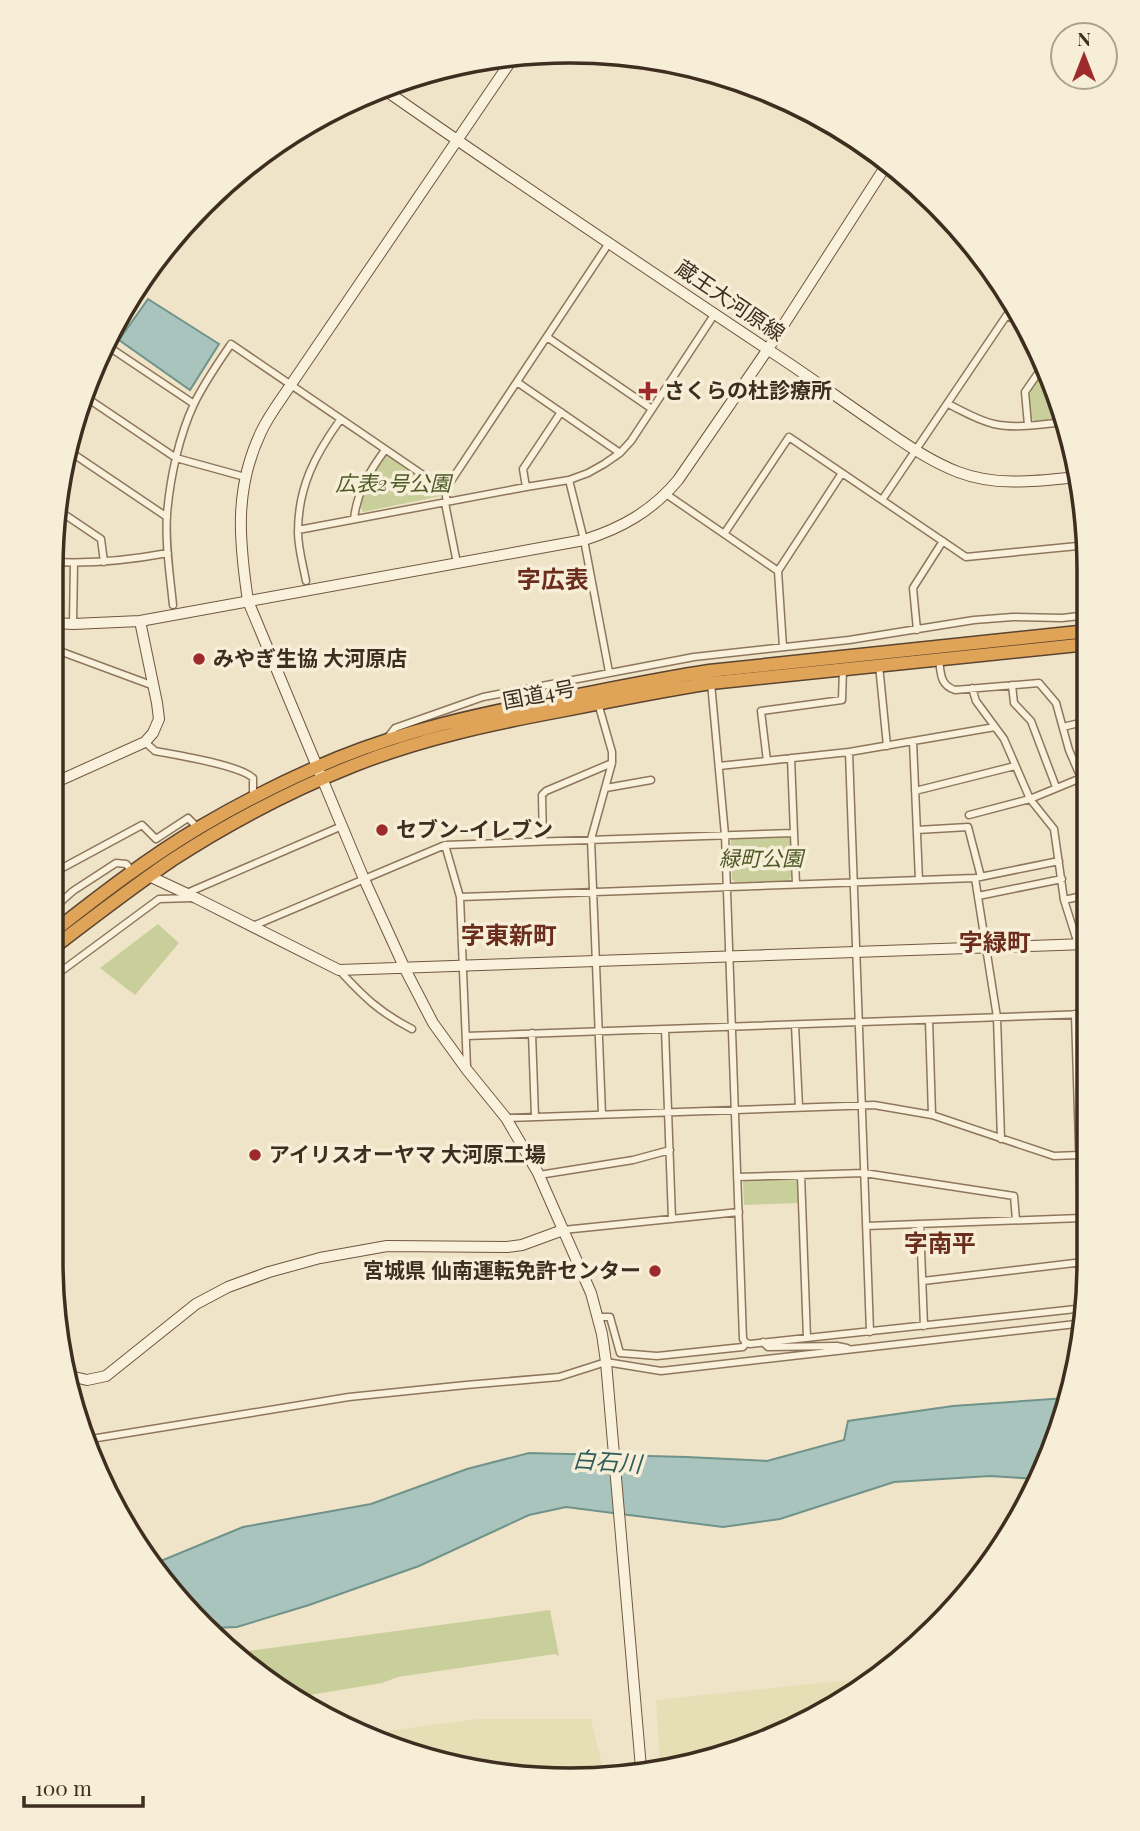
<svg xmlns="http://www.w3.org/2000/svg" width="1140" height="1831" font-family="'Playfair Display','Noto Sans JP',serif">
  <rect width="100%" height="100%" fill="#f0e4c8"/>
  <path fill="#e6deb5" d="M879,1677L737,1753L660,1765L656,1700Z
    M477,1719H591L604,1772V1775L570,1780L403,1753L365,1734Z"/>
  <path fill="#c9cf9b" d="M1044,369L1064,418L1035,421L1031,419L1029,393Z
    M387,454L441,490V496L363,512L359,504L367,484Z
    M786,835L790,839L791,877L789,881L735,882L732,879L731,840L734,837Z
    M158,924L179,943L135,995L100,968Z
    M1086,1089L1085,1213L1081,1090Z
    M794,1178L798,1181L799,1203L744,1205L743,1182L747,1180Z
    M550,1610L559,1656L555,1654L398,1677L382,1683L292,1698L281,1693L237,1651H248Z"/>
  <path fill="#a9c4bc" stroke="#6f938a" stroke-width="2" d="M148,299L219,344L190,390L119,340Z
    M1066,1398L1050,1459L1038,1479L990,1476L894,1482L780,1519L723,1527L566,1507L529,1515L419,1566L309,1605L237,1627L213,1628L158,1577L151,1565L243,1527L371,1504L467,1469L529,1453L687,1457L767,1461L844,1440L848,1421L953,1406Z"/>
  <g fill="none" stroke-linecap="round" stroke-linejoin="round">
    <g stroke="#8d765c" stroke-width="9">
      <path id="street" d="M1007,315L1027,328
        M547,337L652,409
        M103,350L106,345L194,404
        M517,382L620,453
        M84,396L176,458L245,477
        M948,404C963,411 977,420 994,424C1017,429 1043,424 1066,422
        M1028,425L1025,392L1043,366
        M69,451L167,517
        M569,480L584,540L609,672
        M526,487L523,469L561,412
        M666,494L778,571
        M882,500L1015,303
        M445,503L457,563
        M447,503L445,490L609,243
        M55,508L101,539L104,562
        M354,519C357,492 369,472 385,450
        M298,530L526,487L569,480L588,473L604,464L620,453L631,441L714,315
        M724,534L789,437L966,557L1088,545
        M55,562C94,564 130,560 168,553
        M306,581C303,565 298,548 298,532C298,487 315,455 340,420
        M173,605C170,575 165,544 167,514C170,478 179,436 194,404C204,383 218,363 231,344L445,490
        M73,624L74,563
        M917,630L913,588L943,541
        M783,647L778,571L842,473
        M54,649L154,686
        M939,660C941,674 940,685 955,690L1039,683L1056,703L1069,750L1081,778L1030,799L969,815
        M879,665L887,746
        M711,683L725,835L743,1339L746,1343L750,1344L1085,1308
        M1012,685L1014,703L1031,721L1056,787
        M972,688L976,701L1004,739L1030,799L1054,829L1064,900L1078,944
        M598,703L612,752V763L591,839L602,1114
        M1063,727L1087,721
        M388,737L395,728L483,697L694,657L849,640L974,620L1013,617L1062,618L1088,615
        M913,741L919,880
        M145,742L155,751C176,755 240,765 253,778V796
        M849,752L870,1332
        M791,758L796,884
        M767,761L761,711L842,700L843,669
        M719,766L849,752L995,727
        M606,788L651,780
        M915,791L1015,766
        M917,830L968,827L981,877
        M543,841L542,795L546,791L612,763
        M445,845L460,897L467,1068
        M53,873L142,825L156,839L188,818L198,828
        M975,878L997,1017L1001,1139
        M187,893L342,826
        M978,896L1062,879
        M460,897L975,878L1059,861
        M1064,900L1087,895
        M53,909L73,891L116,863L126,864L133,872
        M253,926L445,845L794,833
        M339,970C364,997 379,1012 412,1029
        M52,978L159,899L192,898
        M1075,1014L1084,1308
        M929,1020L932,1115
        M795,1025L799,1107
        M665,1029L672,1219
        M532,1033L535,1117
        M466,1036L1086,1014
        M506,1118L874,1105L932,1115L1054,1156L1079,1155
        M539,1175L633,1160L670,1150
        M801,1175L807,1338
        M737,1177L864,1173L1014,1196L1016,1220
        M920,1224L924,1326
        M866,1226L1081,1218
        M563,1230L739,1212
        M923,1281L1083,1262
        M598,1317H610L620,1353L657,1356L743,1347L746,1343
        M763,1342L768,1347L837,1346L847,1348
        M85,1440L349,1397L466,1385L559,1377L606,1362L661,1371L1085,1323"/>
    </g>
    <g stroke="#6f573f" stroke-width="12">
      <path id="secondary" d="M515,55L290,386C280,401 269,415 261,432C234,489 239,540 248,601L364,879L405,969L433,1023L467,1070L506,1118L538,1173L591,1293L602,1334L606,1362L641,1768
        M382,88C509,177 638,263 767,349C803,372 837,397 872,421C900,440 927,460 958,472C997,487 1038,481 1078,477
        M54,623L73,624L140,621L584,540C622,528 652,511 678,480L768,349L889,161
        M54,783L145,742L153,733L159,719L157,703L140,621
        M149,876L196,898L339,970L1086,944
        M70,1376L87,1380L106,1376L196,1304L228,1287L269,1272L320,1258L387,1246L507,1247L522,1245L563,1230"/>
    </g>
    <g stroke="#5b4430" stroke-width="15">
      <path id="highway" d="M53,932C100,895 148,858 200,827C244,801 290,778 338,758C407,730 479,714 553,700C605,690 657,679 709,671L1088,631
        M53,948C92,918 131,888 172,860C229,823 292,790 355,765C421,739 490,724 560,711C610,701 660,691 711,683L1088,644"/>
    </g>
    <use href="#street" stroke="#faf1dc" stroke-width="6"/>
    <use href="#secondary" stroke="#faf1dc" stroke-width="10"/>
    <use href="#highway" stroke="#e0a458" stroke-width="12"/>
  </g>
  <g fill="#9e2a2b" stroke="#f7eed8" stroke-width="2.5">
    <path d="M644.5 380.5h7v7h7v7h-7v7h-7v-7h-7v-7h7z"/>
    <circle cx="199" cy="659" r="7"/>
    <circle cx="382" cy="830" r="7"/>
    <circle cx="255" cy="1155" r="7"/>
    <circle cx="655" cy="1271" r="7"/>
  </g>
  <g text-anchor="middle" stroke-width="7" stroke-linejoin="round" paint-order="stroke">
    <g font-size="21" fill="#3d2e20" stroke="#f7eed8">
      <text transform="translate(730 301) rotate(34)" y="7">蔵王大河原線</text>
      <text transform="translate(539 695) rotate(-11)" y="7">国道4号</text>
    </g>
    <g font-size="21" font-weight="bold" fill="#3d2e20" stroke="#f7eed8" text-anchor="start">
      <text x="664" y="398">さくらの杜診療所</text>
      <text x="213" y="666">みやぎ生協 大河原店</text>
      <text x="396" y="837">セブン-イレブン</text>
      <text x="269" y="1162">アイリスオーヤマ 大河原工場</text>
      <text x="641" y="1278" text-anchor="end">宮城県 仙南運転免許センター</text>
    </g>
    <g font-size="21" font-style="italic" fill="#4d5a26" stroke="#f7eed8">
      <text x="393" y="491">広表2号公園</text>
      <text x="761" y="866">緑町公園</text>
    </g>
    <g font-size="23" font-style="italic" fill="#2f5d5a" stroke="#f7eed8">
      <text transform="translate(607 1462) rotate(4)" y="8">白石川</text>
    </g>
    <g font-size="24" font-weight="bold" fill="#6b2e1e" stroke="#f7eed8">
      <text x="553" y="588">字広表</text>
      <text x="509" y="944">字東新町</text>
      <text x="995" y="951">字緑町</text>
      <text x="940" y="1252">字南平</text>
    </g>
  </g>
  <path d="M0 0H1140V1831H0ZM570 63H570A507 507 0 0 1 1077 570V1261A507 507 0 0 1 570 1768H570A507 507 0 0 1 63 1261V570A507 507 0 0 1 570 63Z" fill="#f7eed8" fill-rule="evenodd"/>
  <path fill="none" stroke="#3d2e20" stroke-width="3.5" d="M570 63H570A507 507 0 0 1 1077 570V1261A507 507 0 0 1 570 1768H570A507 507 0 0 1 63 1261V570A507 507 0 0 1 570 63Z"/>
  <g transform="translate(1084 56)"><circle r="33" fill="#f7eed8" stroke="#ada18e" stroke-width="2"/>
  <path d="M0-5L12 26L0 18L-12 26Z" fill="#9e2a2b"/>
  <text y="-10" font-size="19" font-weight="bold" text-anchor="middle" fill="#3d2e20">N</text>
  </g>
  <path d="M24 1796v10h119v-10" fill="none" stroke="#3d2e20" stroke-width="3.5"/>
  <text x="35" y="1796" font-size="21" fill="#3d2e20" stroke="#f7eed8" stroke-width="5" paint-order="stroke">100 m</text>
</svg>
